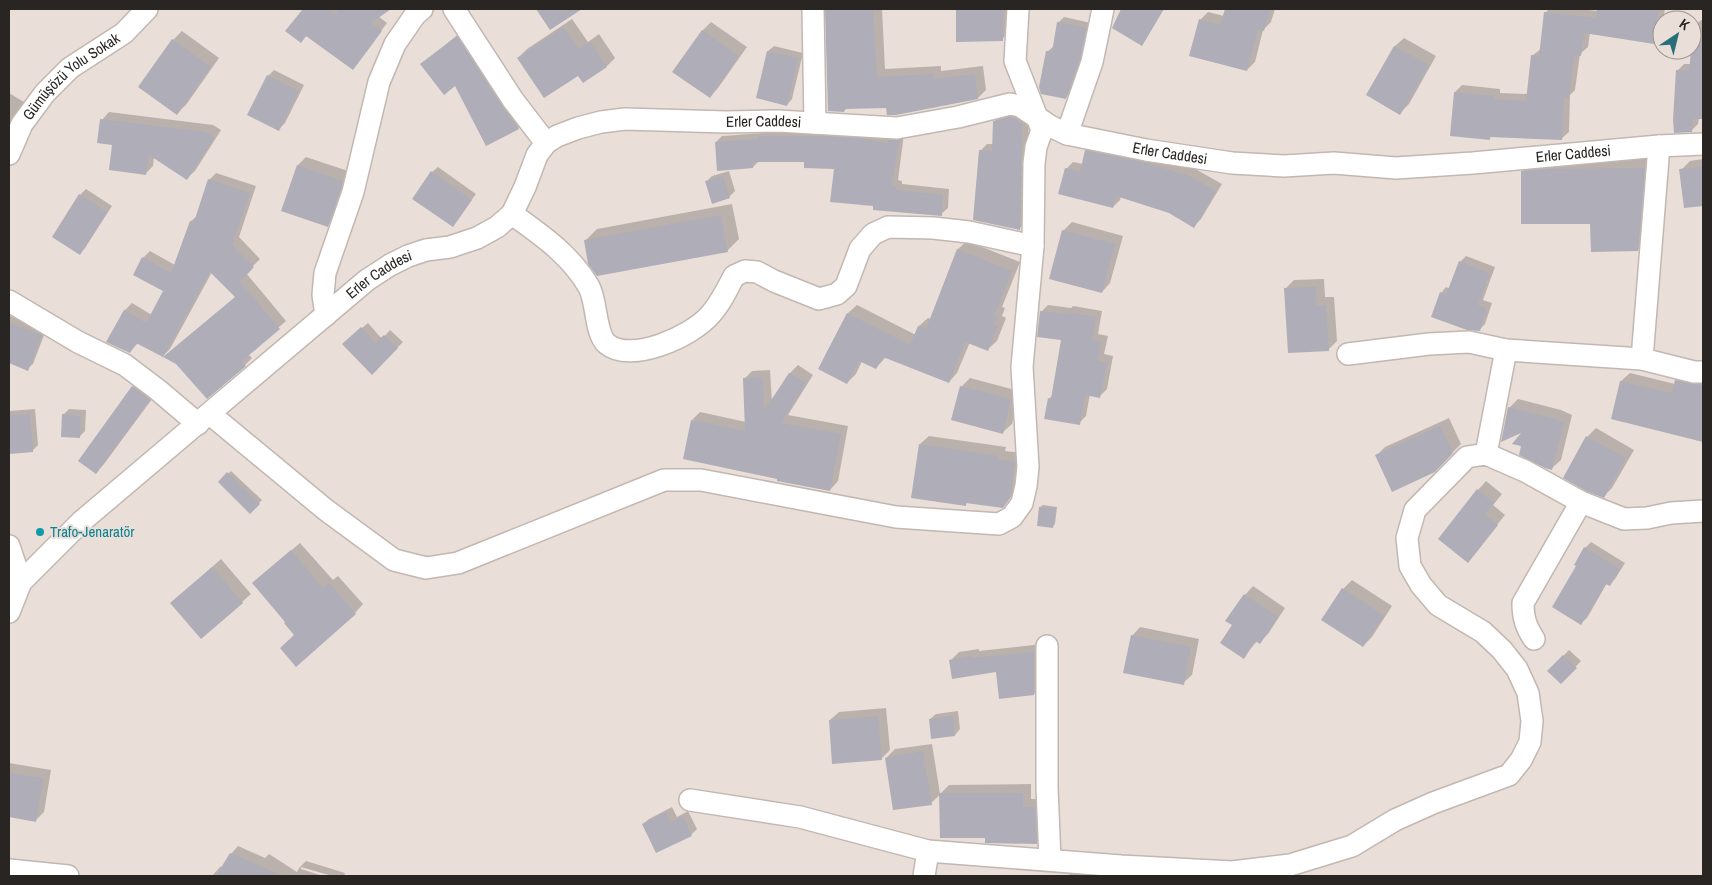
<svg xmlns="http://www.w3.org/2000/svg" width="1712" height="885" font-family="'Archivo Narrow',sans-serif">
  <rect width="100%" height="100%" fill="#eaded8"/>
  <path fill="#0003" d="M304,9H389L378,16L387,23L353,68L307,35L301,42L287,31Z
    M826,9H882L885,69L941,66V71L983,66L986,90L978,98L888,107L847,108L844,111L829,110Z
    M957,9H1010L1008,33L1001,40H957Z
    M1226,9H1275L1271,22L1263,30L1255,62L1247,70L1200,20L1208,12L1224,16Z
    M1549,9H1580L1598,11L1599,9H1665L1660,36L1653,43L1590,32L1588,47L1580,54L1575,90L1570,95L1569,132L1561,139L1492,136L1489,139L1455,92L1462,85L1500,89V93L1528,94L1533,55L1541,49L1546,12Z
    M1064,17L1091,23L1085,52L1071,92L1066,97L1047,52L1054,46L1058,23Z
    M572,19L588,42L599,34L615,58L607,66L578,74L518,58L527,49Z
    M1701,20H1703V118H1699L1698,124L1691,131L1677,71L1684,64H1691L1694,27Z
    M711,22L747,47L718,88L710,97L702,31Z
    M466,28L527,120L518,128L486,144L456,84L422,64Z
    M182,31L219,58L186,105L177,113L173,40Z
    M1404,38L1436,56L1409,104L1400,113L1367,94L1395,46Z
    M774,46L803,53L792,99L787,105L768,51Z
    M274,70L304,85L285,123L279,129L268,76Z
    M9,93L24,102L19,109L9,132Z
    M109,112L213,125L221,130L195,171L187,178L154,157L153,166L146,173L114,143L102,120Z
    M1001,115L1029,116L1026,222L1019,229L980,151L987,144H993L994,122Z
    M766,131L904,134L898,180L902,181V184L949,189L948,208L941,214L875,205L835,168L806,161H759L753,167L716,142L722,136L764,133Z
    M1093,144L1153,156L1191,168L1192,167L1222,184L1201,219L1194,226L1169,212L1121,196L1120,200L1113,207L1066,169L1073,162L1083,164L1086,151Z
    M306,157L351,172L336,217L327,226L298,165Z
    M1559,159H1654L1648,240L1638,250L1592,223L1522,172L1532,161Z
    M1703,159V205L1685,207L1681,170L1690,161Z
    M438,167L476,194L453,225L432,172Z
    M729,171L735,191L729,197L706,182L712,176Z
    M216,173L256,186L239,237L260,259L246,273L286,321L248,354L252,358L245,365L208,397L236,296L212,272L170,349L163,356L138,343L130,352L108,341L125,310L132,303L152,315L165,291L143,258L150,251L175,265L191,221L197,216L209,180Z
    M86,189L112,206L85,248L80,253L54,236L80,195Z
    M732,204L739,239L727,251L585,241L597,229Z
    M1072,222L1123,236L1110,283L1102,292L1063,231Z
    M967,241L1020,262L1002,307L1005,308L1002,316L1006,318L997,341L988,349L970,342L957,373L949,382L886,357L876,368L862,361L856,374L847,383L820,368L848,313L857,305L916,335L919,326L928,318L931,319L958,249Z
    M1466,256L1495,267L1483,300L1492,303L1485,324L1479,330L1441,293L1446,287L1450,289L1460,262Z
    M1324,279L1325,297H1334L1337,341L1328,350L1285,289L1294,280Z
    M1048,305L1071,308L1073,306L1102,311L1098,334L1108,336L1104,354L1113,356L1107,389L1100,396L1090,394L1086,416L1079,423L1049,399L1053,395L1062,339L1041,312Z
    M10,316L46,330L33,364L27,369L9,362Z
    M368,323L382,339L390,330L403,342L372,373L350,338Z
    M798,365L813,375L788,415L848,426L838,481L830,490L692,420L700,412L746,422L744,379L752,371L770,370L772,402L790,373Z
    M1684,372L1703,376V440L1612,419L1621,381L1630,373L1675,384L1676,381Z
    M970,378L1019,391L1012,424L1003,432L961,387Z
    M142,379L158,391L104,464L96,472L133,387Z
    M1518,399L1561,410L1572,415L1561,460L1552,468L1509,408Z
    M35,409L38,445L32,451L9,452V411Z
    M69,409L86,410L85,431L80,436L63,415Z
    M1449,418L1461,444L1434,471L1376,456L1385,447Z
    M1596,428L1634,450L1612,488L1604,496L1564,477L1587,437Z
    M929,436L1006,447L1005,451L1023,453L1019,488L1003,506L968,502L965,505L920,444Z
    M231,471L262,500L250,512L220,482Z
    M1486,481L1502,494L1493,505L1505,515L1468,561L1478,490Z
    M1043,505L1057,507L1055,524L1053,526L1040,507Z
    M1591,542L1625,563L1615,579L1609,585L1607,583L1587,618L1581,623L1578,566L1585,548Z
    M300,543L333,580L338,576L363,604L355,613L287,622L262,575Z
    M221,559L251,594L242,602L172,603Z
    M1352,580L1392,606L1372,637L1363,646L1343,589Z
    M1253,586L1285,608L1268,634L1260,642L1257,641L1244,657L1234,625L1245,595Z
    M1140,627L1199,639L1192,675L1183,683L1132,636Z
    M1042,644V686L1034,694L997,670L950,661L959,652L979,649V651Z
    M1569,650L1581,661L1561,682L1549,671Z
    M886,708L890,750L881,759L830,720L839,712Z
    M958,711L960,729L955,735L930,719L936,714Z
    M932,744L940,794L949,785L1031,784V799H1043L1045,834L1036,843L986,837L941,794L931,803L886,758L895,749Z
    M9,763L51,770L44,812L36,820L9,816Z
    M672,807L677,817L688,811L697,829L691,835L656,852L643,824L649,819Z
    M238,846L265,858L269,854L297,872L299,868L306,861L345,873L344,876H332L301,867V869L323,876H212L220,867L223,866L231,854Z
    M1076,866L1115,869V876H1068Z"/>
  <path fill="#aeadb8" d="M303,9H327L335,15L340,9H391L371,23L382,31L353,70L306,36L301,43L285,31Z
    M536,9H582L550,30Z
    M825,9H873L877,77L933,74V79L975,74L978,99L896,115H887L886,108L845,109L844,112L828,111Z
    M956,9H1003V41L956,42Z
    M1121,9H1164L1142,46L1112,28Z
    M1225,9H1270L1264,31L1258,29L1247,71L1189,56L1199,19L1220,25Z
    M1597,9H1659L1654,44L1584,33L1581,56L1574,55L1569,98L1564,97L1562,140L1490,137V140L1450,136L1454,92L1494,96L1493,99L1526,101L1531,55L1539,56L1544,12L1596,18Z
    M1057,22L1086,28L1080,59L1066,99L1041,94L1039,87L1046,51L1052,52Z
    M563,27L579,49L590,42L607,67L583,83L578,76L544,98L517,58Z
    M702,30L739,56L710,98L672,72Z
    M457,36L503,107L519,129L486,146L455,86L444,95L420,64Z
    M172,39L211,67L177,115L138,87Z
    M1692,41L1703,42V119H1693L1692,132L1674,133L1673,120L1676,70L1689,71Z
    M1394,46L1429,65L1400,115L1366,95Z
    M767,51L798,58L787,106L756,98Z
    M267,75L299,91L279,131L247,115Z
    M1010,117L1022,123L1020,230L973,220L979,150L992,151L993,121Z
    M100,119L206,132L214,138L187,180L149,155L146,175L109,170L112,145L97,143Z
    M758,136H822L858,138L888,143V140H899L892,186L896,187V190L943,195L942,216L873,210V206L830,202L834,169L804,168V162H753V168L717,171L715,142L758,139Z
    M1085,150L1146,163L1183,174L1184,173L1216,191L1194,228L1169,213L1116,196L1113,208L1058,194L1065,168L1080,172Z
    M297,165L343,181L328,227L281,211Z
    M1703,167V206L1684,208L1679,169Z
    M1645,168L1638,251L1591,252L1590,224H1521V171L1548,169Z
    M431,171L472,200L453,227L412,199Z
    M723,176L730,198L712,204L705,181Z
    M208,179L250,193L232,245L254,267L240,282L280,329L242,361L246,366L207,399L176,364L163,357L235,297L210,272L163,357L136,343L130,353L106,342L124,310L146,323L163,291L133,275L142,257L171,273L190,221L194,222Z
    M79,194L107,212L80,255L52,237Z
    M721,215L728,252L597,276L588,264L584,240Z
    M1062,230L1115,244L1102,293L1049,279Z
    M957,249L1012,271L994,316L997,317L994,325L998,326L988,351L965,342L949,383L883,357L876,369L859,361L847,384L818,369L847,313L910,345L918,326L926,329Z
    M1459,261L1490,273L1478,305L1487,309L1480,331L1467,330L1431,317L1440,292L1446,295Z
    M1316,287L1317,306L1326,305L1329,351L1288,353L1284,288Z
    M1040,311L1065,314V312L1096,317L1092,340L1102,342L1098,361L1107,363L1100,398L1085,395L1080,425L1044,419L1048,398L1051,399L1061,340L1037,337Z
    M9,323L42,335L28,371L9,363Z
    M361,327L375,343L384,335L398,348L372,375L342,344Z
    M789,373L806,383L781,423L841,434L830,491L777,481V479L683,459L691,420L745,431L743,378L763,377L764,411Z
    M1675,380L1703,386V442L1611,419L1620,381L1672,393Z
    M132,386L150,400L96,474L78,461Z
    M960,386L1011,399L1003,434L951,420Z
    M1508,407L1556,419L1564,423L1552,470L1545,468L1519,455L1521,446L1512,444L1521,433L1501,442Z
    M30,414L33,452L9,454V415Z
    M62,414L81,416L80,438L61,437Z
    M1440,426L1453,453L1435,472L1392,492L1375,455Z
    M1586,436L1626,458L1604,498L1586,491L1563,478Z
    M919,444L998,456L997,459L1015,462L1010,498L1003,508L966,503V506L911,498Z
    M227,472L260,504L250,514L218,482Z
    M1477,489L1494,503L1485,515L1498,525L1468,563L1438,539Z
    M1039,507L1056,509L1053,528L1037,526Z
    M1584,547L1620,569L1610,586L1606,584L1581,625L1552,607L1576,566L1574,565Z
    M291,550L323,588L329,583L356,614L296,667L280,648L294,635L284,623L285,622L252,583Z
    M212,567L243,603L201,639L170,603Z
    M1342,588L1384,616L1363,647L1321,620Z
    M1244,594L1278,617L1260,644L1255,641L1244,659L1220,643L1232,625L1225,621Z
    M1131,635L1191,647L1184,685L1123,673Z
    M1034,652V695L999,699L996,672L952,679L949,660L971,656L972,658Z
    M1563,655L1577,668L1561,684L1547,671Z
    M878,716L882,760L832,764L829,720Z
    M953,716L955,736L931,739L929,719Z
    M923,751L932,805L893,810L885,758Z
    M9,773L43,778L36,822L9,817Z
    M939,793H1023V807H1035L1037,844L985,843V838H940Z
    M666,812L671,822L683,816L692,836L656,853L642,824Z
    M230,853L284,876H216Z"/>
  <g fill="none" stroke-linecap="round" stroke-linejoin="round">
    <g stroke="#c2b7b1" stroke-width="24">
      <g id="minor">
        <path d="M454,9L513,100L546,143"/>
        <path d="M813,9L815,123"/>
        <path d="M1067,134L1092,62L1103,9"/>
        <path id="s1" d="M9,154L22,124L45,93L70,68L124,33L147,9"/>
        <path d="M512,214C541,235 571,255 589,287C597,301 595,334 607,344C631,364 692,336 710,315C720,304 727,290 734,276L745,271L757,272L774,281L819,299L837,294L846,286L860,249L873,234L888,227L933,228L969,232L1033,246"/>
        <path d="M9,301L78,342L125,365L158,390L198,424"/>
        <path d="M326,315L323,295L325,273L353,192L379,82L395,44L415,15L422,9"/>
        <path d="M1348,354L1429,344L1469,342L1506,350L1642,359L1694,372H1703"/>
        <path d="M1642,359L1659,146"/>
        <path d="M210,414L326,510L394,560L426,568L458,563L664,480H701L896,517L999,524L1012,517L1022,503L1026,486L1028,467L1022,367L1033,246L1034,163L1036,147L1042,130L1015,61L1018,9"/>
        <path d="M1486,454L1506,350"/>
        <path d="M9,546L21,582"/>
        <path id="s2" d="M9,612L21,582L82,521L367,280L390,265L408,256L426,250L450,247L477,238L497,227L512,214L525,187L537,155L546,143L557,136L578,128L601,122L625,119L726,122L778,121L897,128L958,117L1010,104L1020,106L1050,126L1067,134L1146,150L1232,163L1284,166L1334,163L1396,168L1473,163L1659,146L1703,144"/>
        <path d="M1534,639C1526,627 1523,618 1523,603L1581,502"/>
        <path d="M1047,646V788L1050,860"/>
        <path d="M690,800L800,817L928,851L1121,866L1232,872L1290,865L1352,846L1395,820L1433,803L1509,775L1521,760L1530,742L1532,721L1528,693L1517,669L1502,650L1483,632L1438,605L1421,585L1410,566L1407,538L1415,510L1467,457L1486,454L1525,471L1581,502L1624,519L1647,518L1671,513L1703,511"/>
        <path d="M9,870L68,876"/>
        <path d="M924,876L928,851"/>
      </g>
    </g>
    <use href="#minor" stroke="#fff" stroke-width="21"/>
  </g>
  <circle fill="#0f9aa8" stroke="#eaded8" stroke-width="2" cx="40" cy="532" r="5"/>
  <g text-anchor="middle" stroke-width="4" stroke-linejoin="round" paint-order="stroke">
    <g font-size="15" fill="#292523" stroke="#eaded8">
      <text dy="5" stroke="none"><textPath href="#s1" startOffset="102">Gümüşözü Yolu Sokak</textPath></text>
      <text dy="5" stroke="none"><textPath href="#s2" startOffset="955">Erler Caddesi</textPath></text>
      <text dy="5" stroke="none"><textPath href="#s2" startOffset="1374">Erler Caddesi</textPath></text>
      <text dy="5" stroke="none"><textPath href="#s2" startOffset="1779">Erler Caddesi</textPath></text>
      <text dy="5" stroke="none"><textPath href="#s2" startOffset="505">Erler Caddesi</textPath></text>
    </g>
    <g font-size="15" fill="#0d838f" stroke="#eaded8" text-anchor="start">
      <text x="50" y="537">Trafo-Jenaratör</text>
    </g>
  </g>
  <rect width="1712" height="885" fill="none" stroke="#292523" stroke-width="20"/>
  <g transform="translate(1677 35) rotate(35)"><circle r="24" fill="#eaded8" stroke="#9d9490"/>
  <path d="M0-4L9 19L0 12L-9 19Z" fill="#27707a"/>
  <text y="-8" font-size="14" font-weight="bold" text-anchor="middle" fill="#292523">K</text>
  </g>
</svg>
